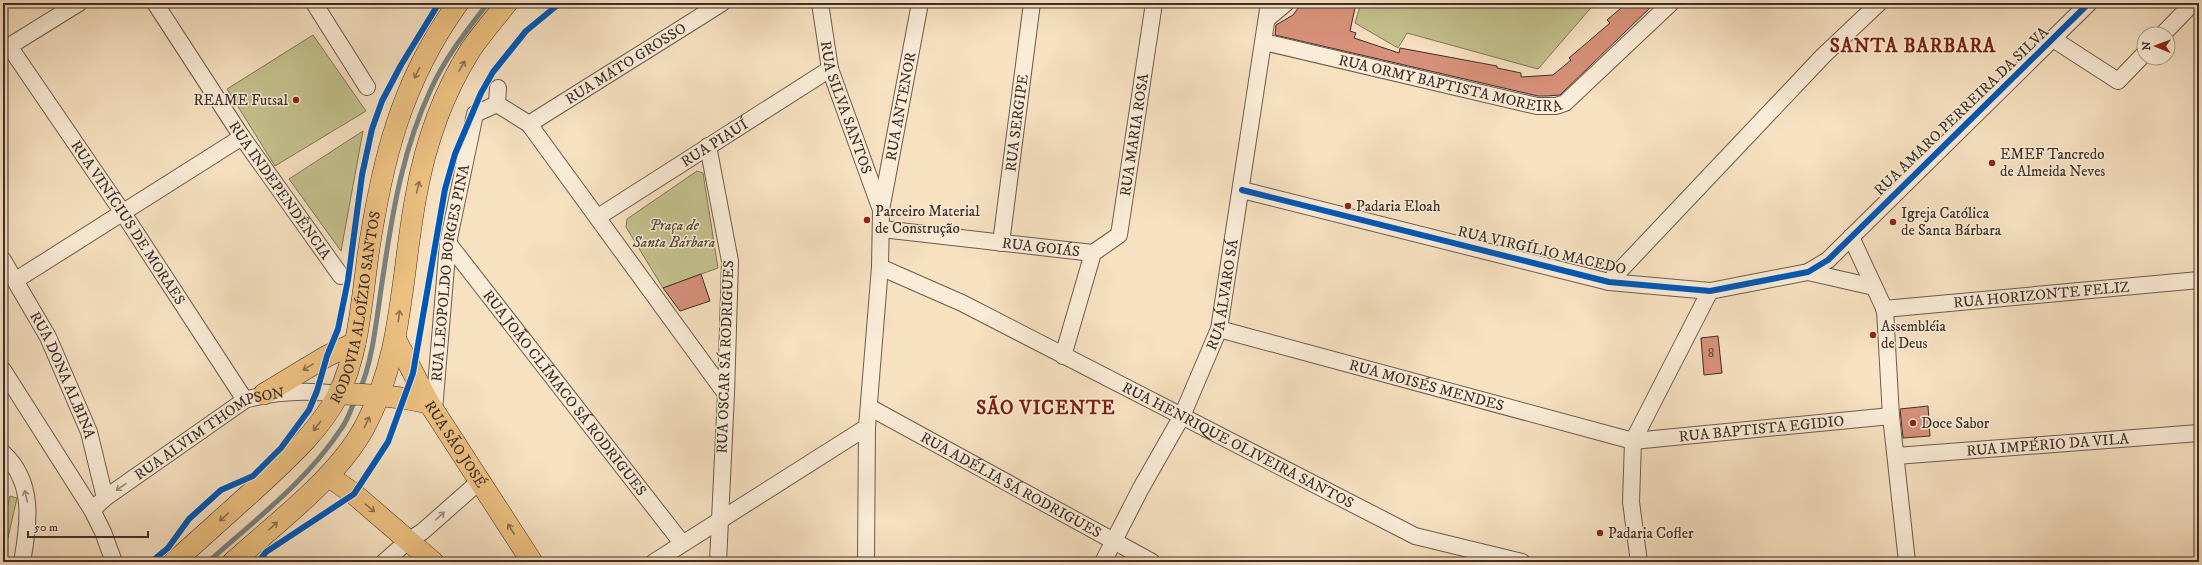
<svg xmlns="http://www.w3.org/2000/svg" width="2202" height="565" font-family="'IM FELL DW Pica',serif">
  <rect width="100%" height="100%" fill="#f7e1c1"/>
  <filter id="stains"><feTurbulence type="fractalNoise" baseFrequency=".005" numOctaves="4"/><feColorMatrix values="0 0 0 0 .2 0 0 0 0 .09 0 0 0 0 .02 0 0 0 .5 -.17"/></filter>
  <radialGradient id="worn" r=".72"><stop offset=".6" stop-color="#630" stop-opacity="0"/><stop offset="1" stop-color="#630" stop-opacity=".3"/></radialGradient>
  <path fill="#c4c18d" stroke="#80785a" d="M1361,3H1595L1538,69L1407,33L1398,48L1355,23Z
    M313,35L366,111L275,166L227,89Z
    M363,131L341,251L289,179Z
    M697,171L703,173L718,268L663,288L626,227L627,219Z
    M10,496L17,498L5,551L3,550V525Z"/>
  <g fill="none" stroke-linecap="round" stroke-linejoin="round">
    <path stroke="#798381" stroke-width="5" d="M360,389C374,359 378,304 384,270C393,208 404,146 431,89C445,58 467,30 488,3
      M208,562C254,521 307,481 341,429C348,420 351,408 356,398"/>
  </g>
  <path fill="#d7917a" stroke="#3d2e28" d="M1302,3H1356L1350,31L1356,33L1354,38L1399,53L1400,48L1497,66V68L1521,73V77L1553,75L1571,60L1569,58L1610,23L1607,20L1627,3H1655L1560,95L1547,96H1538L1275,35L1276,25L1293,15Z
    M701,274L710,301L680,311L663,288Z
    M1718,336L1722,373L1704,375L1701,338Z
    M1928,406L1930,436L1903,438L1900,409Z"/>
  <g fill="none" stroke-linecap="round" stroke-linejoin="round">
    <g stroke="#6c5b4e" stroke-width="18">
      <g id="minor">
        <path id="s1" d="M155,3L242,137L341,276"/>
        <path d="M314,3L367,87"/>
        <path id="s2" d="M820,3L830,69L881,210"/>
        <path d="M1267,19L1286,3"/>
        <path d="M2163,34L2193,3"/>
        <path d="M2053,39L2118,81L2144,54"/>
        <path id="s3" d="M1264,42L1537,106H1556L1565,103L1671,3"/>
        <path id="s4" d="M9,46L123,213L245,400"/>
        <path d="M3,50L79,3"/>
        <path d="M498,88L497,104L529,124L726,394"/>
        <path id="s5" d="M529,124L722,3"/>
        <path d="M708,146L730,261L726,394L718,562"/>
        <path d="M1242,190L1609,282L1710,291L1808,272L1828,260L2089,3"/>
        <path id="s6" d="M598,217L830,69"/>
        <path id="s7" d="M882,229L1093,253"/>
        <path d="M1851,237L1885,310L1891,416L1907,562"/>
        <path id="s8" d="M448,243L682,543"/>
        <path id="s9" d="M1001,243L1032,3"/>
        <path id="s10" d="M1093,253L1119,235L1154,3"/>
        <path id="s11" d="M3,260L48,337L89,432L105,498"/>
        <path id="s12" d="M880,267L962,303L1415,536L1522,562"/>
        <path d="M1808,272L1874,287"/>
        <path d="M16,280L242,137"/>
        <path d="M1609,282L1823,56L1879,3"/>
        <path id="s13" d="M1884,309L2199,280"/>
        <path id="s14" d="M1219,329L1633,441L1891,416"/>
        <path d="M1063,356L1093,253"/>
        <path d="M3,370L92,510L103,532L114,562"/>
        <path id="s15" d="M869,407L1152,562"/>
        <path id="s16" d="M434,410L448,243L475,114L497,104"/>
        <path d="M3,453C35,482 29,524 22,562"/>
        <path id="s17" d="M1896,456L2199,433"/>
        <path id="s18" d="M92,510L105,498L245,400C275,391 307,390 338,394"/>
        <path d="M384,562L409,540L422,532L481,480"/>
        <path d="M654,562L867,427"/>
        <path id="s19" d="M866,562L867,427L880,267L881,210L920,3"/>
        <path id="s20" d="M1103,562L1141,488L1182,416L1219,329L1269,3"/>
        <path d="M1639,562L1631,502L1633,441L1710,291"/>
      </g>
    </g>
    <g stroke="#3d2e28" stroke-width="22">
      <g id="major">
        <path id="s21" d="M396,340L429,403L532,562"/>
        <path d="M264,394L327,356L355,343"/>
        <path d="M338,394C370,394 398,396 429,403"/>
        <path d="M328,476L354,494L433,562"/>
        <path id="s22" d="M174,562C201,538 227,514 254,490C285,461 318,433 338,395C358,356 362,299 368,255C382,161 401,82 458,3"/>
        <path d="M233,562C276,523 336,479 364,428C403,356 401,275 416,196C425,145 443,93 471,49C482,33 495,18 507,3"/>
      </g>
    </g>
    <use href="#minor" stroke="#faecd7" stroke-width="16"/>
    <use href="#major" stroke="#ecc080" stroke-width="21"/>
    <g stroke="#faecd7" stroke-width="8">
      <path id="cycleway" d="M1242,190L1609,282L1710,291L1808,272L1828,260L2089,3
        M151,562L168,548L189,519L221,490L253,476L281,448L309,410L317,391L327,356L338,329L348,280L362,175L372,129L382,101L401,65L439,3
        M258,562L266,552L354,494L388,442L413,373L445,189L455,154L481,93L493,72L526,31L560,3"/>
    </g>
    <use href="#cycleway" stroke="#0057b8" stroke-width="6"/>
  </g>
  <defs><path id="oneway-shaft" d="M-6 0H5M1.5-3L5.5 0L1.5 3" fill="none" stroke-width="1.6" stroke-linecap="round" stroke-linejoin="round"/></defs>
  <g stroke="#8c7050">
    <use href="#oneway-shaft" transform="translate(462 66) rotate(-60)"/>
    <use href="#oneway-shaft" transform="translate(417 73) rotate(115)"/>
    <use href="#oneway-shaft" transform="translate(418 187) rotate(-77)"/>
    <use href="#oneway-shaft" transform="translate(399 316) rotate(-82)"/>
    <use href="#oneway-shaft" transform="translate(308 367) rotate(149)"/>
    <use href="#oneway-shaft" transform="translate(367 422) rotate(-64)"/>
    <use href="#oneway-shaft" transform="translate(317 426) rotate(127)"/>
    <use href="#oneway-shaft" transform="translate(370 508) rotate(40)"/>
    <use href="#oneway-shaft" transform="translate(224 517) rotate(138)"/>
    <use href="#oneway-shaft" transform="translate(273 526) rotate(-42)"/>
    <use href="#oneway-shaft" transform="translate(511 529) rotate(-122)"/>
  </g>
  <g stroke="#9c8d80">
    <use href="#oneway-shaft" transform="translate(121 487) rotate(145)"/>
    <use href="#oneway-shaft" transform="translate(26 496) rotate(-104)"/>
    <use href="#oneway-shaft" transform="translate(440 516) rotate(-42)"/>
  </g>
  <g fill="#8f2418" stroke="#faecd7" stroke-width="1.5">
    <circle cx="296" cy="100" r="4"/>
    <circle cx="1992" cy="163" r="4"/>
    <circle cx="1348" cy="206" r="4"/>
    <circle cx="867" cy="220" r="4"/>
    <circle cx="1893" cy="222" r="4"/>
    <circle cx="1873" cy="335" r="4"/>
    <circle cx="1913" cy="423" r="4"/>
    <circle cx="1600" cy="533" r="4"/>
  </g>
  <g text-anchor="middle" stroke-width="3" stroke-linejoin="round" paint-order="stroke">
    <g font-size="13" fill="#64473c">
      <text x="1711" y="357">8</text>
    </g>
    <g font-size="15" fill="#3d2e28" stroke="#faecd7">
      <text dy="5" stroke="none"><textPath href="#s5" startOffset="114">RUA MATO GROSSO</textPath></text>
      <text dy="5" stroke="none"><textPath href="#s3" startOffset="191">RUA ORMY BAPTISTA MOREIRA</textPath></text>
      <text dy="5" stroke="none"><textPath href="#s19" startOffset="458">RUA ANTENOR</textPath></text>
      <text dy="5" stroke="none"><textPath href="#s2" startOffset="108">RUA SILVA SANTOS</textPath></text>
      <text transform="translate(1961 111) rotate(-44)" y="5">RUA AMARO PERREIRA DA SILVA</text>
      <text dy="5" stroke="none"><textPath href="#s9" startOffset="121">RUA SERGIPE</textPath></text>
      <text dy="5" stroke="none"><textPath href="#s10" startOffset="133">RUA MARIA ROSA</textPath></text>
      <text dy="5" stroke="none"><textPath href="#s6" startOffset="138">RUA PIAUÍ</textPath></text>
      <text dy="5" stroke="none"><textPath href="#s1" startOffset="225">RUA INDEPENDÊNCIA</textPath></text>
      <text dy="5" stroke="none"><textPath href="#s4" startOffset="213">RUA VINÍCIUS DE MORAES</textPath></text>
      <text dy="5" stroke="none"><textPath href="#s7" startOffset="160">RUA GOIÁS</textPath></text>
      <text transform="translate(1542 250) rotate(13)" y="5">RUA VIRGÍLIO MACEDO</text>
      <text dy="5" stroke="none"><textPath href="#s16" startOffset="138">RUA LEOPOLDO BORGES PINA</textPath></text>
      <text dy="5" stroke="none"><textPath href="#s20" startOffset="295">RUA ÁLVARO SÁ</textPath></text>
      <text dy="5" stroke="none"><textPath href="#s13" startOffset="158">RUA HORIZONTE FELIZ</textPath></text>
      <text dy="5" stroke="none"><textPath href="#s22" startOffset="325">RODOVIA ALOÍZIO SANTOS</textPath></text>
      <text transform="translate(725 357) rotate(-88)" y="5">RUA OSCAR SÁ RODRIGUES</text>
      <text dy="5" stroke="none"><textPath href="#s11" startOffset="130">RUA DONA ALBINA</textPath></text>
      <text dy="5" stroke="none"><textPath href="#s14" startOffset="215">RUA MOISÉS MENDES</textPath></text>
      <text dy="5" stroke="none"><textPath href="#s8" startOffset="190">RUA JOÃO CLÍMACO SÁ RODRIGUES</textPath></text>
      <text dy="5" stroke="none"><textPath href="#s14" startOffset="558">RUA BAPTISTA EGIDIO</textPath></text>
      <text dy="5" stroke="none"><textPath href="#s18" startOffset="142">RUA ALVIM THOMPSON</textPath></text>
      <text dy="5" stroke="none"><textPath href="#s17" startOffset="152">RUA IMPÉRIO DA VILA</textPath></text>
      <text dy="5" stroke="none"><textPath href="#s12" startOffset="400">RUA HENRIQUE OLIVEIRA SANTOS</textPath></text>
      <text dy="5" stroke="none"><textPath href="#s21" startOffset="120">RUA SÃO JOSÉ</textPath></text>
      <text dy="5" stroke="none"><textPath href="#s15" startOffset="162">RUA ADÉLIA SÁ RODRIGUES</textPath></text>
    </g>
    <g font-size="15" fill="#3d2e28" stroke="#faecd7" text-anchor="start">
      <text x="288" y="105" text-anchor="end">REAME Futsal</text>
      <text x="2000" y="159">EMEF Tancredo<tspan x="2000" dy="17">de Almeida Neves</tspan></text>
      <text x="1356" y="211">Padaria Eloah</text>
      <text x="875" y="216">Parceiro Material<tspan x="875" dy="17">de Construção</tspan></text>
      <text x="1901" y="218">Igreja Católica<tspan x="1901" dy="17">de Santa Bárbara</tspan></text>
      <text x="1881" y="331">Assembléia<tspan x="1881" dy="17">de Deus</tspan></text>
      <text x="1921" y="428">Doce Sabor</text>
      <text x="1608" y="538">Padaria Cofler</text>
    </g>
    <g font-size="15" font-style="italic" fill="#584b3c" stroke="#faecd7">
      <text x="674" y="230">Praça de<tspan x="674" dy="17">Santa Bárbara</tspan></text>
    </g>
    <g font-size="19" font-weight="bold" letter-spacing="1" fill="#7a1f14" stroke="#faecd7">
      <text x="1913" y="52">SANTA BARBARA</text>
      <text x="1046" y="414">SÃO VICENTE</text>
    </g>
  </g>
  <rect width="2202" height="565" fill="none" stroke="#f7e1c1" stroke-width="16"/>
  <rect x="4" y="4" width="2194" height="557" fill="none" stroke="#3d2e28" stroke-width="2"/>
  <rect x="8" y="8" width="2186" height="549" fill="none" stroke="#3d2e28"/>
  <g transform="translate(2156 46) rotate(271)"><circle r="19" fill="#faecd7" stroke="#aea091"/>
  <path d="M0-3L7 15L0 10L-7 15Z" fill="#8f2418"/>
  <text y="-6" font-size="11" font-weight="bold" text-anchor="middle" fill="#3d2e28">N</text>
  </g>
  <path d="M28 531v6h120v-6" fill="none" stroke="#3d2e28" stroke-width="2"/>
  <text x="34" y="531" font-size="12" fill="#3d2e28" stroke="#faecd7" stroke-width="3" paint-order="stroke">50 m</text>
  <rect width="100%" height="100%" filter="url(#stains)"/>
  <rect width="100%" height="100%" fill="url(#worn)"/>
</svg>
